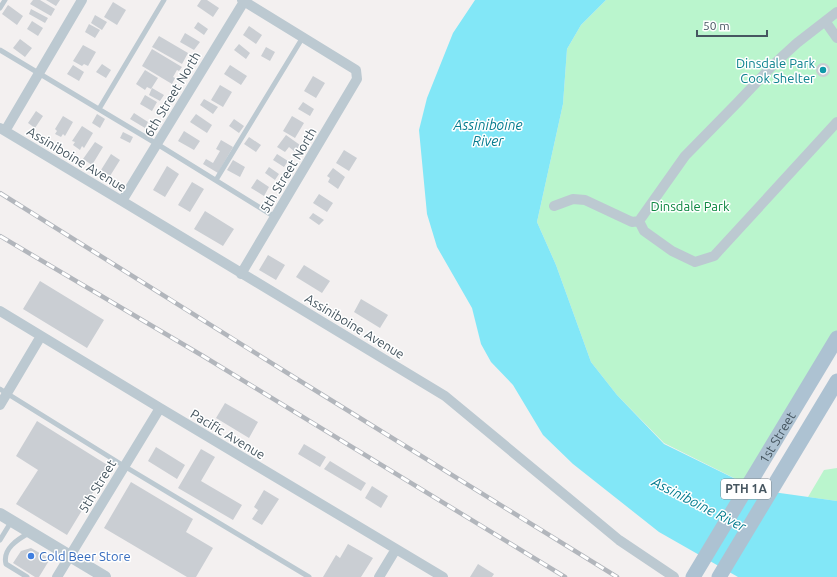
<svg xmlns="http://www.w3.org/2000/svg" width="837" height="577" font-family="Ubuntu,sans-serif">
  <rect width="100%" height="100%" fill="#f3f0f0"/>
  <path fill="#baf5cd" d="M606,0H837V334L746,484L664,443L617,395L591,362L556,265L537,222L563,104L567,49L581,25Z
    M837,468V501L808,497L824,470Z"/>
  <path fill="#82e7f7" d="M475,0H606L581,25L567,49L563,104L537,222L556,265L591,362L617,395L664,444L758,490L837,501V577H738L659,532L573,464L543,435L513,385L491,362L481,344L472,308L437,247L427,214L419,130L427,98L453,33Z"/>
  <path fill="#caced3" d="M33,0H40L55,9L51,16L30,4Z
    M46,0H60L56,6Z
    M201,0H207L219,8L213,17L197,6Z
    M113,2L126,10L117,25L104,17Z
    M8,5L23,16L17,25L2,14Z
    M31,9L48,18L45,23L29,14Z
    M95,15L107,22L102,30L91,23Z
    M32,21L43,28L38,36L27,29Z
    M198,22L208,29L204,35L194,28Z
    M89,24L100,30L95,38L85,32Z
    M249,26L262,35L256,44L243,35Z
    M185,33L200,42L194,50L180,42Z
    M159,36L188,53L182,64L152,47Z
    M20,39L32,48L25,57L13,48Z
    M239,44L250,53L246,59L234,50Z
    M83,45L96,52L88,66L84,64L82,66L73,61Z
    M266,47L275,52L270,61L261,56Z
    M152,49L182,67L179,71L177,70L173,77L175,78L172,84L142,66Z
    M816 70a7 7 0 1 1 14 0a7 7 0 1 1-14 0Z
    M102,64L111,70L106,78L96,72Z
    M73,65L84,72L79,81L67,74Z
    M230,65L247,76L241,85L224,74Z
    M145,70L158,78L151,89L147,87L145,90L136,84Z
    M313,76L325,83L316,98L304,91Z
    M220,85L232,92L223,107L211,100Z
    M152,88L164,95L160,101L149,95Z
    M145,95L157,102L152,111L140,104Z
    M204,99L218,107L213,114L200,105Z
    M303,102L314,109L310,116L298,109Z
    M36,111L43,116L35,128L28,123Z
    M134,113L148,122L145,128L130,119Z
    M97,114L105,119L100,128L92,123Z
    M196,114L212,125L207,133L190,122Z
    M63,116L73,122L65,136L63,134L61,137L55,134L57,131L55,129Z
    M292,116L304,123L295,138L283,131Z
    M234,119L244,126L239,133L229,126Z
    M82,126L93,133L84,148L82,146L80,150L73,145L75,142L72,141Z
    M184,131L200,141L194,150L178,141Z
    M123,132L133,137L130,143L120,138Z
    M286,135L300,145L295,152L289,147L285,152L277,147Z
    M249,137L261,145L256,152L244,144Z
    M221,140L233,147L218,173L203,164L206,159L213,163L220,151L216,149Z
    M95,142L103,147L92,165L83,159Z
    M344,150L357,158L349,171L336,163Z
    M111,154L120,160L110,176L101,170Z
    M277,154L288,161L284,167L273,160Z
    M233,160L245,167L240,177L227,170Z
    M167,166L179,174L165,197L153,190Z
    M269,167L279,174L275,180L265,173Z
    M333,168L345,177L338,189L328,182L330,178L327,176Z
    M257,179L269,187L264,196L251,188Z
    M192,182L204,189L190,212L178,205Z
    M319,194L333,203L327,212L313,203Z
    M205,211L234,229L223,246L194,229Z
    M313,213L324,220L319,225L309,218Z
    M268,255L285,265L276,280L259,270Z
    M304,265L330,281L322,293L296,277Z
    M40,281L104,320L87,348L23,309Z
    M361,299L388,315L380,328L354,312Z
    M225,403L258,422L249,438L216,418Z
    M37,421L109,466L67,535L16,504L38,470L16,456Z
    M304,444L326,457L320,467L298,454Z
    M156,447L185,465L177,479L148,461Z
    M201,449L215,457L201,481L242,505L233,520L178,488Z
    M330,461L366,483L361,491L324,469Z
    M131,482L193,519L186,532L213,548L196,577H187L104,528Z
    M372,486L388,496L381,508L365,498Z
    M264,490L279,499L262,525L252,519L258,510L254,507Z
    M348,544L373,558L361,577H323L336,555L340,558Z
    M31,548L50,559L39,577H35L13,563L21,551Z
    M478,564L494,574L492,577H470Z"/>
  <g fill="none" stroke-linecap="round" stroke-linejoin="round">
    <path stroke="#bcc9d1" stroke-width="5" d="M0,8L5,0
      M0,50L157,144L275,217
      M99,109L164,0
      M216,180L303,37
      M0,389L124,466L309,577
      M0,540L11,522
      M27,577L6,564C2,549 18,539 29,533"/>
    <path stroke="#bcc9d1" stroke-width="10" d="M837,12L797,43L773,65L737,103L685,156L639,221L644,231L672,251L695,262L714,256L837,122
      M825,21L837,38
      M0,128L122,201L445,396L619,540L674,577
      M5,131L82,0
      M122,201L245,0
      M554,206L573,199L585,200L632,222L639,221
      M241,274L357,79L356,70L242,0
      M0,311L160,408L443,577
      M0,405L41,336
      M57,577L160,408
      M379,577L396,549"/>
    <path stroke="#bcc9d1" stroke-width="12" d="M0,514L105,577"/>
    <g stroke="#adc2d2" stroke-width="15">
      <path id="s1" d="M693,577L837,338"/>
      <path d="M719,577L837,381"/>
    </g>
    <g stroke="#b2b6bc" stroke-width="4.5">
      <path id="rail" d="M0,193L305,384L617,577
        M0,236L203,356L565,577"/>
    </g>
    <use href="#rail" stroke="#fff" stroke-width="3" stroke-dasharray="9" stroke-linecap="butt"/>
  </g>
  <circle fill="#0f9aa8" stroke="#fff" stroke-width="1.5" cx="823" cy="70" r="4"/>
  <circle fill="#3f7fe0" stroke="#fff" stroke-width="1.5" cx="31" cy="556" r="4"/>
  <g text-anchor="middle" stroke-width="3" stroke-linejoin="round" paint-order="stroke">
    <rect fill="#fff" stroke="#7e8990" stroke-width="1" x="721" y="479" width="50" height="20" rx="3"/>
    <g font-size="12" font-weight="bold" fill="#465660">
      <text x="746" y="493">PTH 1A</text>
    </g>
    <g font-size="13" fill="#0d838f" stroke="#fff" text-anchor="end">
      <text x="815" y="68">Dinsdale Park<tspan x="815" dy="15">Cook Shelter</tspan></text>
    </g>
    <g font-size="13" fill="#465660" stroke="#fff">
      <text transform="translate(172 94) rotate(-59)" y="5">6th Street North</text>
      <text transform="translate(77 159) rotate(31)" y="5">Assiniboine Avenue</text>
      <text transform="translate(288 170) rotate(-59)" y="5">5th Street North</text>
      <text transform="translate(355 326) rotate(31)" y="5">Assiniboine Avenue</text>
      <text transform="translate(228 434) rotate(31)" y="5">Pacific Avenue</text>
      <text dy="5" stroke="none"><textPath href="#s1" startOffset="163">1st Street</textPath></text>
      <text transform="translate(97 486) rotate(-59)" y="5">5th Street</text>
    </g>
    <g font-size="13" fill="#0c8640" stroke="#fff">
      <text x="690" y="211">Dinsdale Park</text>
    </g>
    <g font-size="13" fill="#366cbe" stroke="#fff" text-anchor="start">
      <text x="39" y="561">Cold Beer Store</text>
    </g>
    <g font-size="14" font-style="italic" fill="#047c8f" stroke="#fff">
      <text x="488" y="130">Assiniboine<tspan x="488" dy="16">River</tspan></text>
      <text transform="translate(699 504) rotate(27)" y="5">Assiniboine River</text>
    </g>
  </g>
  <path d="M697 30v6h70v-6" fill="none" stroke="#465660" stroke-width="2"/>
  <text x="703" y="30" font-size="12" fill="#465660" stroke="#ffffff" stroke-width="3" paint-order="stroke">50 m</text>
</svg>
